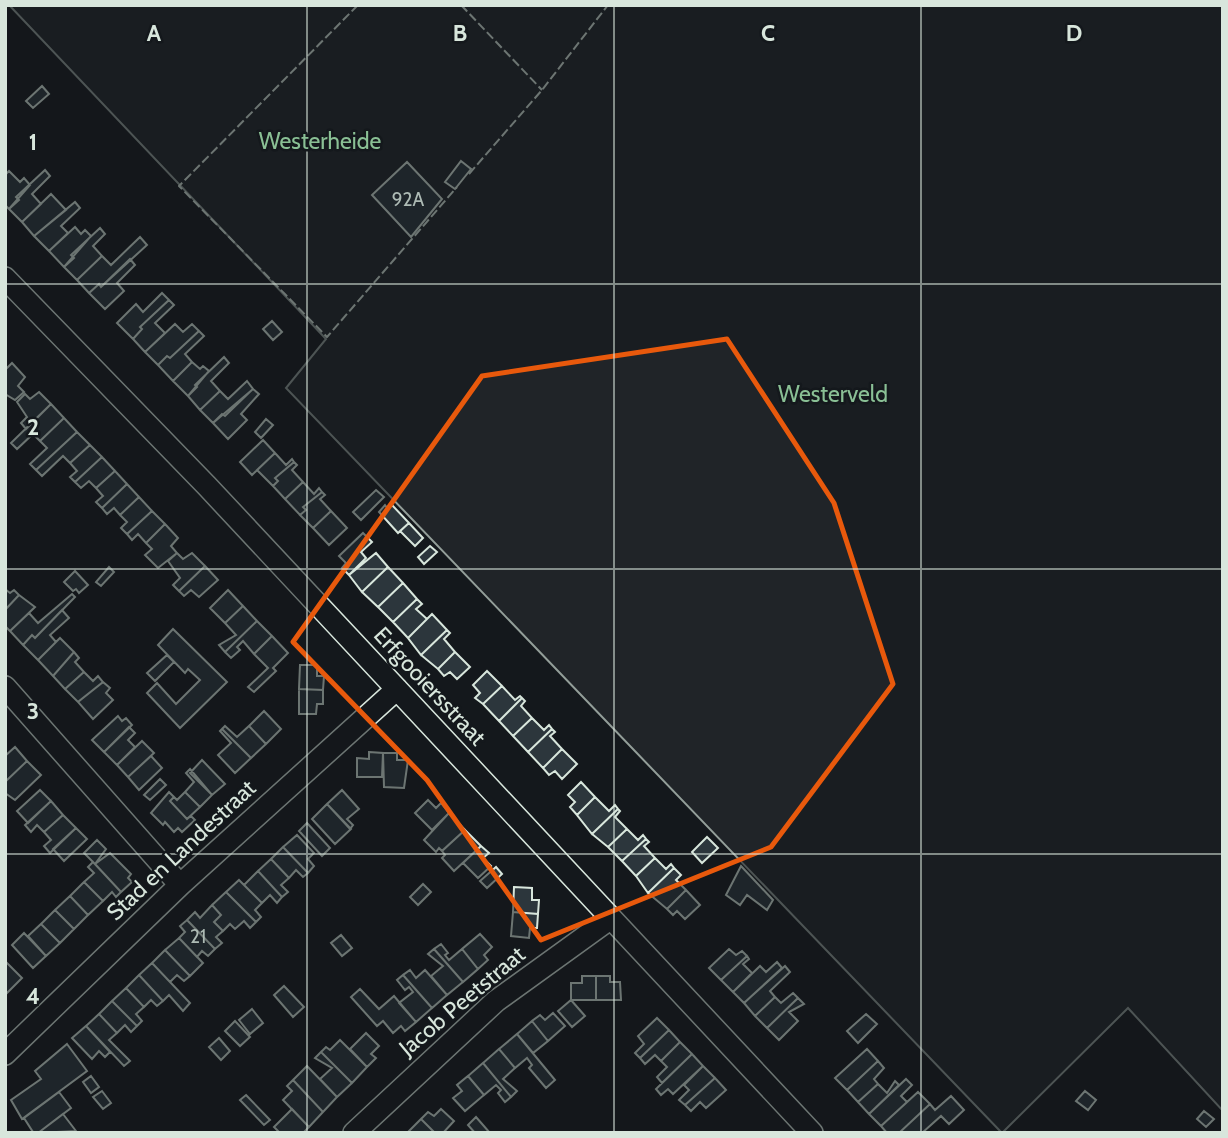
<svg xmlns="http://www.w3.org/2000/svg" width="1228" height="1138" font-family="Cabin,sans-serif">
  <rect width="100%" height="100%" fill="#14181c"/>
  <path fill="#202428" stroke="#939e99" stroke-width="2" d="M9,5H1223V1111L1128,1008L1002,1133L286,388L326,339Z"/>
  <path fill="#2c363c" stroke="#d8e6dc" stroke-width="2" d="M42,86L49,94L33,108L26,101Z
    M461,161L471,169L455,189L445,182Z
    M407,162L442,199L411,237L372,195Z
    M45,170L50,176L32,194L41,204L22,222L9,209L19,200L16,197Z
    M9,171L20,182L24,178L30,185L9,209L5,205V175Z
    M51,194L66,210L34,236L22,222Z
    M75,202L80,208L61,226L68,233L49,251L34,236Z
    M75,227L81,234L85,230L91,236L64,267L49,251Z
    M100,228L105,234L93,246L102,256L77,280L64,267L74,258L71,255Z
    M140,237L147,245L101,287L99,284L89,293L77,280L102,256L111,265Z
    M130,259L135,265L117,283L124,291L105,309L89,293L99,284L101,287Z
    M162,293L169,300L140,327L142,329L133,339L117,323L136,304L143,312Z
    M169,300L174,305L155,323L165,333L145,352L133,339L142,329L140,327Z
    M272,321L282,332L273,340L263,329Z
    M175,324L183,332L192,324L199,331L170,358L167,356L158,365L145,352Z
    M199,331L204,336L185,354L192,362L173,381L158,365L167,356L170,358Z
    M224,357L229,363L211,381L220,391L200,410L188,396L197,387L195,385Z
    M192,362L200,369L203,366L209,371L188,396L173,381Z
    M12,363L25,377L18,386L24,392L15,400L5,394V370Z
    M247,381L253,389L225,416L222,414L213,423L200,410L220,391L228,399Z
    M253,389L259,394L241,414L247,420L228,439L213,423Z
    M39,392L51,404L26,429L21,423L27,417L17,402L25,394L30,399Z
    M51,404L64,418L40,441L33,434L17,449L11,443Z
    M64,418L77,432L36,470L30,464L47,448L40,441Z
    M266,419L273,425L261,438L255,432Z
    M77,432L90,445L70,463L63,456L42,476L36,470Z
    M263,440L275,453L252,475L240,462Z
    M90,445L102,457L75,482L70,477L77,471L70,463Z
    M275,453L286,465L292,459L294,462L275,478L278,481L273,486L257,470Z
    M102,457L115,471L96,488L89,481L81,488L75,482Z
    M294,462L297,465L292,470L303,482L285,499L273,486L278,481L275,478Z
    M115,471L127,484L102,508L96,502L103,496L96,488Z
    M303,482L314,494L319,488L322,492L303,507L306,510L300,515L285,499Z
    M127,484L139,497L120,515L114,508L107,514L102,508Z
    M376,490L384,497L361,520L353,512Z
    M322,492L325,495L320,499L331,511L313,528L300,515L306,510L303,507Z
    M139,497L152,511L127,534L121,528L127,522L120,515Z
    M385,505L388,509L392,505L409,523L398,533L379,512Z
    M152,511L165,524L146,543L138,534L132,540L127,534Z
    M331,511L347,528L329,545L313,528Z
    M409,523L423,538L415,546L400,531Z
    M165,524L178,538L171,546L177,553L158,568L145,555L152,549L146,543Z
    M363,533L372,542L361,552L366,558L349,575L342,568L346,563L339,556Z
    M430,546L437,552L424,564L418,557Z
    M177,553L183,559L192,553L205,566L179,591L173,585L180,578L168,561Z
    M376,553L388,567L362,592L349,575Z
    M205,566L218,580L199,597L191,590L184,596L179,591Z
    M109,567L114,572L101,586L96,582Z
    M388,567L403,583L378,607L362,592Z
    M75,571L88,585L79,593L76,589L73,591L64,582Z
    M403,583L417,599L393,622L378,607Z
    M5,589L10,593L14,590L19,595L5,610Z
    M228,590L243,606L225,623L210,608Z
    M72,594L75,597L35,638L32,635L23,645L10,631L29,613L38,623Z
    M19,595L35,607L10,631L5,626V610Z
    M417,599L422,604L416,609L427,619L408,638L393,622Z
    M243,606L257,621L225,652L219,645L236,635L225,623Z
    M62,610L69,618L50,635L56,642L38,660L23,645L32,635L35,638Z
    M432,614L447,630L421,655L408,638Z
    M257,621L272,636L254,654L243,641L237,647L240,650L231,658L225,652Z
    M173,629L227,682L180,728L147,693L157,683L176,704L200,680L188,669L185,673L158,645Z
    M447,630L450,633L444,639L455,652L438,669L421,655Z
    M272,636L288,653L273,668L276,671L254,692L248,687L268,668L254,654Z
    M60,638L74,652L53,676L38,660Z
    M74,652L79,658L75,662L84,672L65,689L53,676Z
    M455,652L470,667L457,679L450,672L444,676L438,669Z
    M167,655L174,662L155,681L147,673Z
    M300,665H317V676H324L323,690L299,689Z
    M487,671L502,686L483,704L475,698L480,693L473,685Z
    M84,672L93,681L98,676L103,682L78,702L65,689Z
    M103,682L110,688L106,693L113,700L93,719L78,702Z
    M502,686L515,700L520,696L522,698L499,721L483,704Z
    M299,689L323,690V704H317L316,714H299Z
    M522,698L525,701L521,706L532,718L513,736L499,721Z
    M264,711L281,729L266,744L249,726Z
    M118,716L122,721L126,718L132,725L104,752L92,740Z
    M532,718L544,730L549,725L552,729L528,752L513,736Z
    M225,726L237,737L249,726L266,744L251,758L222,729Z
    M129,727L135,733L128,740L135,747L117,765L104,752Z
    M222,729L251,758L235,773L218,755L231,743L220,731Z
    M552,729L555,732L550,736L562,749L543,768L528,752Z
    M142,741L154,753L128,777L117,765Z
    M15,747L27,761L5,782V756Z
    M562,749L577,764L562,779L555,771L549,775L543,768Z
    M369,752L383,753L382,777H357V758L369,759Z
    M383,753H397V760H408L404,788L384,787Z
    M151,756L162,768L139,790L128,777Z
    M202,760L225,784L212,795L190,773Z
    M27,761L41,775L15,800L5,793V782Z
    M190,769L212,795L200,807L185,792L194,782L186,773Z
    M160,779L166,785L150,800L144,795Z
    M581,782L595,797L577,815L570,807L575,802L568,795Z
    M40,790L51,801L28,823L17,811Z
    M342,790L359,809L347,819L353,825L350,829L327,804Z
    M169,792L174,797L170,801L187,819L191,816L195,820L182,832L178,828L174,832L165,822L163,825L151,813Z
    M185,792L200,807L187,819L170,801L174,797L177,800Z
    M595,797L609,811L615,805L618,809L592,834L577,815Z
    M428,800L436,808L441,803L449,813L432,830L415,813Z
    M51,801L63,815L44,832L37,825L31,832L25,825Z
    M327,804L351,829L335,844L312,819Z
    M618,809L620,811L615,817L627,829L608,847L592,834Z
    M449,813L465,830L442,851L439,848L436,852L424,840Z
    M63,815L76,828L50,853L44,846L51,840L44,832Z
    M307,823L330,848L322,856L299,831Z
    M76,828L87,839L64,861L53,849Z
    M627,829L638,840L643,835L646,839L622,861L608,847Z
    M465,830L481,846L454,871L442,858L445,855L442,851Z
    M297,835L314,853L308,859L314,866L308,873L283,847Z
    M707,837L718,848L702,863L692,852Z
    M646,839L649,842L644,846L655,858L636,876L622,861Z
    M97,840L106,849L95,864L84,853Z
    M481,846L489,853L483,858L491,866L478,878L463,863Z
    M283,847L308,873L303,877L296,870L289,878L271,859Z
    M110,853L131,874L128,878L132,882L121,892L95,864Z
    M655,858L666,869L671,864L674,868L648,893L636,876Z
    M271,859L289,878L281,885L288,892L282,897L258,871Z
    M93,862L121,892L116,897L112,892L103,901L84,882L94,873L88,867Z
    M741,866L773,900L767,910L747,895L740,905L726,895Z
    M496,867L502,874L487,888L480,881Z
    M674,868L681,875L676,880L686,890L667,909L648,893Z
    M258,871L282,897L277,903L270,895L262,903L244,885Z
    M239,880L262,903L255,910L261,917L256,922L226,892Z
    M84,882L103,901L88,915L70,896Z
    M423,884L431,892L418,905L410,897Z
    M514,887L532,888V900H539L538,914L513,912Z
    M686,890L700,905L685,919L677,911L673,915L667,909Z
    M226,892L256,922L250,928L244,921L235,929L230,924L223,931L214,922L221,915L212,905Z
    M70,896L88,915L74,929L55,910Z
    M212,905L221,915L214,922L223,931L216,937L222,943L215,949L187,920L195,912L200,918Z
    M55,910L74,929L60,943L41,924Z
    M513,912L538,914L537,928H530L529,938L511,936Z
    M187,920L215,949L208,956L202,951L197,957L179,938L185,932L180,926Z
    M41,924L60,943L46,956L28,936Z
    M24,933L46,956L33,968L12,945Z
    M480,934L492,947L484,955L488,960L478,969L462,949Z
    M341,935L352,948L342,956L331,943Z
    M179,938L203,963L190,976L165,950Z
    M441,944L448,953L445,955L449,960L462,949L478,969L463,982L434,949Z
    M434,949L463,982L447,995L431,976L443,966L428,954Z
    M729,949L736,955L742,951L747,956L721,980L709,968Z
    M165,950L190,976L184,981L177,975L170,982L152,963Z
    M747,956L749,959L743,964L752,973L733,992L721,980Z
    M5,961L22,978L7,993L5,991Z
    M777,962L782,968L744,1003L733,992L760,966L766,972Z
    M152,963L190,1003L183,1011L169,995L163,1001L139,975Z
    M785,966L790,972L770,991L775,997L755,1016L744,1003Z
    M410,970L416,978L425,970L447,995L432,1008L403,975Z
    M139,975L163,1001L157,1006L151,1000L144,1007L126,988Z
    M403,975L432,1008L416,1022L399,1003L413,992L409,987L405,990L397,980Z
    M582,976H596V1000H571V983H582Z
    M596,976H610V982H620L621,1000H596Z
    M284,986L304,1007L293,1017L274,995Z
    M126,988L144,1007L136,1014L142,1021L137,1026L112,1001Z
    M360,989L379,1009L394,996L416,1022L405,1031L401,1026L393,1033L383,1021L377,1026L351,997Z
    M793,993L798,998L767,1028L755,1016L775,997L781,1003Z
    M798,998L804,1004L789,1012L798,1021L779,1040L767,1028Z
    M571,1000L585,1016L572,1027L558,1011Z
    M112,1001L137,1026L131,1032L125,1025L117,1033L99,1014Z
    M252,1009L263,1023L250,1034L239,1020Z
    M553,1013L565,1026L548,1041L532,1021L540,1015L545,1020Z
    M99,1014L117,1033L109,1040L130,1061L124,1066L86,1026Z
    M866,1014L877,1024L858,1043L847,1031Z
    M657,1018L669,1030L640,1058L635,1053L644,1044L638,1036Z
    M235,1021L250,1037L240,1046L225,1031Z
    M532,1021L548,1041L533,1053L517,1034Z
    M86,1026L110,1052L105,1057L99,1051L92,1059L72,1038Z
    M669,1030L680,1042L661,1061L655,1055L645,1064L640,1058Z
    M366,1033L379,1046L371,1054L376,1058L367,1067L350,1049Z
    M517,1034L555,1080L546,1088L529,1068L532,1065L527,1058L515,1068L499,1049Z
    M219,1038L230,1051L221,1060L209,1047Z
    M340,1040L367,1067L352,1083L321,1052L326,1047L330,1050Z
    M680,1042L692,1054L662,1083L657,1077L667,1067L661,1061Z
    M67,1044L87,1071L22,1119L11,1100L41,1079L35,1071Z
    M499,1049L515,1068L503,1079L517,1091L511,1097L483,1063Z
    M867,1049L878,1061L847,1090L835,1078Z
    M321,1052L352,1083L337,1097L320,1079L332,1068L315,1058Z
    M692,1054L703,1066L673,1094L668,1089L661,1095L656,1089Z
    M878,1061L884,1068L874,1079L878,1084L858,1102L847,1090Z
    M483,1063L511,1097L505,1102L498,1093L501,1090L496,1085L484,1095L468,1076Z
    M307,1066L337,1097L323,1112L293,1080Z
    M703,1066L715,1078L685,1105L679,1100L689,1090L684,1085Z
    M91,1076L99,1087L91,1093L83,1082Z
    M468,1076L484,1095L465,1111L453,1098L462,1091L457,1085Z
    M715,1078L726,1090L706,1108L700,1102L691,1111L685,1105Z
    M906,1079L912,1085L901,1096L907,1102L881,1126L869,1114Z
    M293,1080L323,1112L309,1127L283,1100L292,1091L287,1086Z
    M895,1081L899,1085L869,1114L858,1102L878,1084L887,1093Z
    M102,1091L111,1103L103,1109L93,1097Z
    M1085,1091L1096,1100L1088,1110L1076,1101Z
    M59,1092L71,1108L38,1133L33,1132L24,1118Z
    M918,1092L930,1104L899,1133H887L881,1126Z
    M246,1095L270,1120L264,1125L240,1100Z
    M951,1096L964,1110L949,1124L941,1116L922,1133H899L930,1104L935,1110Z
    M292,1109L309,1127L303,1133H280L274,1127Z
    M441,1109L454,1121L443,1133H435L421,1119L428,1112L434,1116Z
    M1204,1111L1214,1119L1206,1127L1197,1119Z
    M63,1114L76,1131L38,1133Z
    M476,1117L490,1133H475L468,1125Z
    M421,1119L435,1133H407Z"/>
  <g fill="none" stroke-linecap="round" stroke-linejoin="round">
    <g stroke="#d8e6dc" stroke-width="24">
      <path id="street" d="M5,278L207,486L812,1133
        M5,687L180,885
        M5,1054L180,885L397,689
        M354,1133L496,1001L611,918"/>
    </g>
    <use href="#street" stroke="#14181c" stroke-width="21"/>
    <path stroke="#d8e6dc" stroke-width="2" stroke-dasharray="9 3.5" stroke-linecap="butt" d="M358,5L179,186L327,337L457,187
      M461,5L542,90
      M469,174L542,90L608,5"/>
  </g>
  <path d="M0 0H1228V1138H0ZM727,339L834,503L893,684L771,847L541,940L427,780L293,642L482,376Z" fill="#14181c" fill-opacity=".55" fill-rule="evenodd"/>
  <path fill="none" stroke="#e8590c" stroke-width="5" stroke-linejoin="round" d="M727,339L834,503L893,684L771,847L541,940L427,780L293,642L482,376Z"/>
  <path fill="none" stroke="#d8e6dc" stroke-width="2" stroke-opacity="0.55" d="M307,5V1133M614,5V1133M921,5V1133M5,284H1223M5,569H1223M5,854H1223"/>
  <g text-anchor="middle" stroke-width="5" stroke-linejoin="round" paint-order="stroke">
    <g font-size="19" fill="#adbab4">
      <text x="408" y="206">92A</text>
      <text x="198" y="943">21</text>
    </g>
    <g font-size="23" fill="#8ac095" stroke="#14181c">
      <text x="320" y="149">Westerheide</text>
      <text x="833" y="402">Westerveld</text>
    </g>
    <g font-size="23" fill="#d8e6dc" stroke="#14181c">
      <text transform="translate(430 686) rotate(47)" y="8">Erfgooiersstraat</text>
      <text transform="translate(181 850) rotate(-43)" y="8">Stad en Landestraat</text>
      <text transform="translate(462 1001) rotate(-40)" y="8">Jacob Peetstraat</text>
    </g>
  </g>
  <g font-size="23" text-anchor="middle" font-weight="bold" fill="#d8e6dc" stroke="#14181c" stroke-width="5" stroke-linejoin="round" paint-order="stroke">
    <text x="154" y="41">A</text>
    <text x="460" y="41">B</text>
    <text x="768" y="41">C</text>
    <text x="1074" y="41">D</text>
    <text x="33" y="150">1</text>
    <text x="33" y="435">2</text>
    <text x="33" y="719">3</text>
    <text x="33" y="1004">4</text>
  </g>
  <rect width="1228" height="1138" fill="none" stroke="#d8e6dc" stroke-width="14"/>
</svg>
